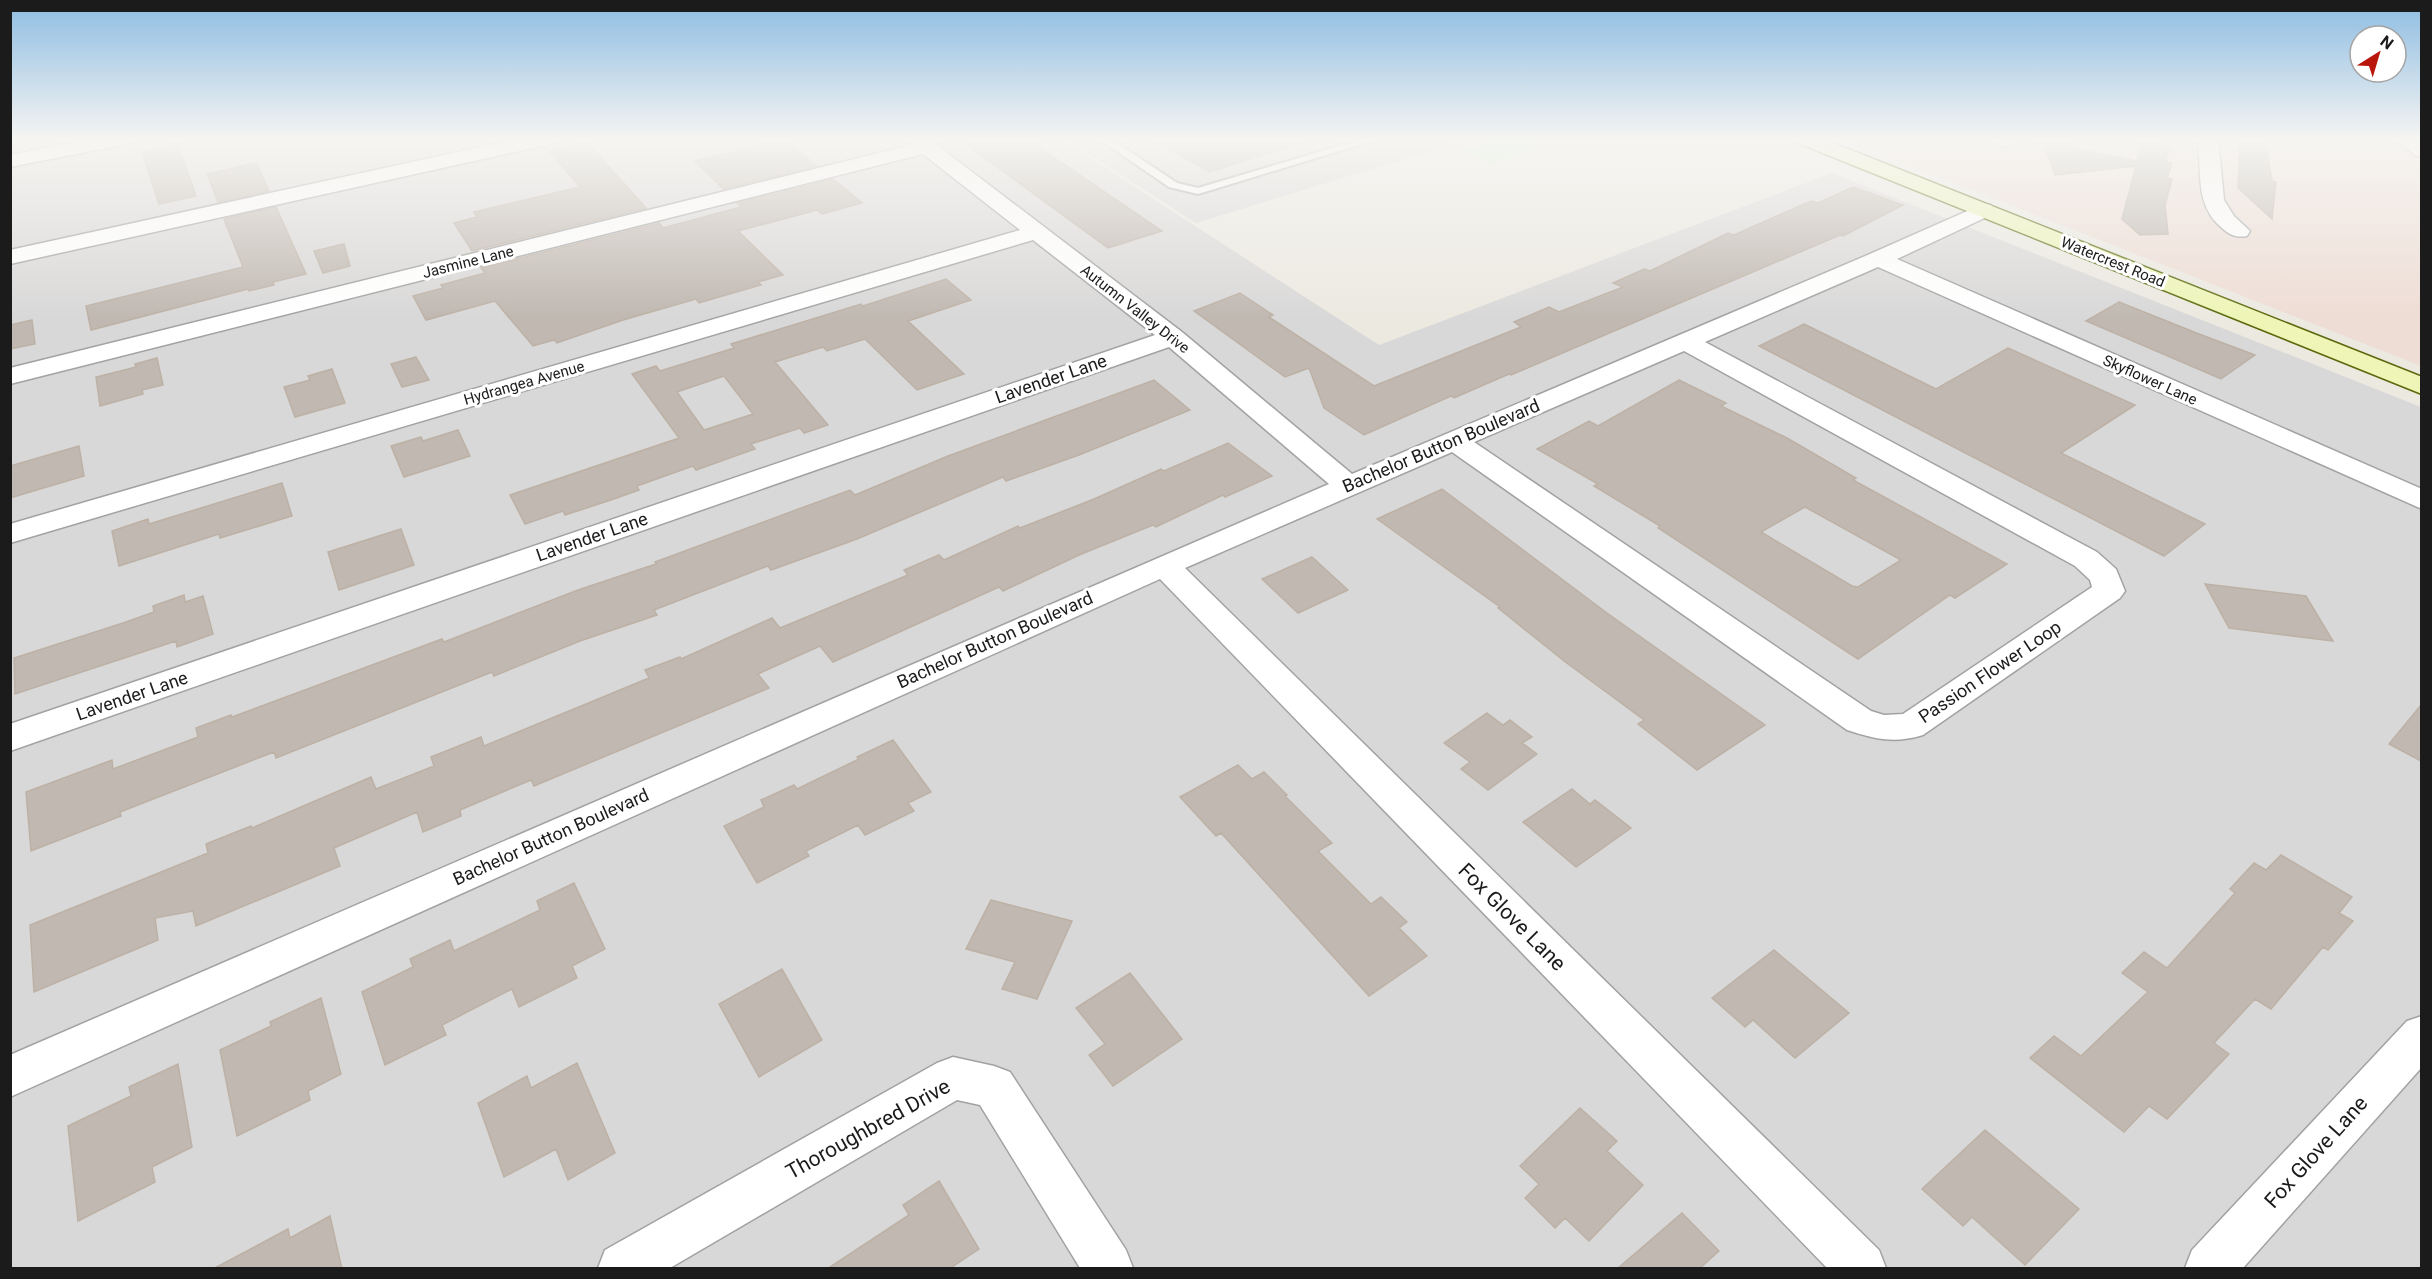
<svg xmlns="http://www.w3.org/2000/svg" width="2432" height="1279" font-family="Roboto,sans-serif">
  <rect width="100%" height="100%" fill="#ece9e1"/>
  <path fill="#d9d8d8" d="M10,139H1061L1379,345L1832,173L2421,407V1268H11Z
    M1065,139H1470L1196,223Z"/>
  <path fill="#eeddd5" d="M1842,139H2421V366Z"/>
  <path fill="#bff5c7" d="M1495,139H1529L1544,146L1491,164L1462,150Z"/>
  <path fill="#c0b8b1" stroke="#bdb1a5" stroke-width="1.5" fill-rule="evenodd" d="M783,139L817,166L723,189L695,161Z
    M959,139H1027L1162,231L1108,248Z
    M1151,139H1295L1296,144L1210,172Z
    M2042,139H2065L2068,147L2137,161L2143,141L2171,147L2165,161L2172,163L2167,178L2172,179L2165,205L2168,234L2140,235L2122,219L2136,166L2055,175Z
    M587,142L646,208L472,251L454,223L477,217L474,212L580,187L549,151Z
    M2240,142L2266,146L2272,181L2276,182L2272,219L2238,188Z
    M178,144L196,196L159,204L142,152Z
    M256,163L269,191L218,202L207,174Z
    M833,179L862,203L822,214L817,210L738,231L783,275L758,282L761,285L699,303L696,299L623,320L557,343L554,340L533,346L495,301L426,320L413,296L443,288L441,285L485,273L481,268L659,223L663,228L741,207L737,203Z
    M1853,187L1903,205L1843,236L1840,235L1511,375L1509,374L1454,398L1451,396L1364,435L1324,408L1309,368L1285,377L1194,311L1240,293L1273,315L1269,317L1374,386L1521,327L1514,322L1549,307L1559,312L1623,287L1613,283L1644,269L1650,271L1728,233L1734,235L1811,201L1818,203Z
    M276,207L306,274L273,282L274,285L249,291L248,289L91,330L86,306L243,267L224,219Z
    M344,244L350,266L323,273L314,251Z
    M946,279L971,300L908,321L964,374L917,390L865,339L827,351L823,347L775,362L828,425L804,433L800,428L751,444L755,449L696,470L693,466L637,486L639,490L611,500L565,515L563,511L525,524L510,495L679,438L632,374L656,366L660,371L734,348L731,344L861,304L863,306ZM724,376L753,414L704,430L677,392Z
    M2119,302L2199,334L2255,355L2221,379L2086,321Z
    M32,320L35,344L10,349V325Z
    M1804,324L1936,389L2008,348L2135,405L2061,453L2205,524L2164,556L1759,346Z
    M416,357L429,380L402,387L391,364Z
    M157,358L163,385L142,390L143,394L100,406L96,377L136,367L135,364Z
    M332,369L345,403L295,417L284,387L310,380L308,376Z
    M1154,380L1190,410L1079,455L1006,481L1003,477L857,539L771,570L768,566L654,610L657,615L580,641L494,676L492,672L276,758L274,752L120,812L121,816L31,851L26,792L112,760L113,769L198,737L196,728L231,715L232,717L442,639L444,642L578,590L656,564L655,562L850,490L855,495L948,456Z
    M1679,380L1726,403L1721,406L1787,438L1856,478L1853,480L2007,564L1955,598L1950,595L1858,659L1658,528L1660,526L1594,486L1598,484L1537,449L1589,421L1598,426ZM1805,507L1901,560L1858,587L1852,586L1761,532Z
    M458,430L470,456L404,477L391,446L421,437L423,441Z
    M1228,443L1272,476L1225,497L1223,495L1156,527L1153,525L1079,555L1003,591L999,587L833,662L820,646L758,674L769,688L534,786L531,780L460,810L461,816L423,832L417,812L334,848L340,866L196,926L193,911L155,918L158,940L34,992L30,925L208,853L206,844L251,826L252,828L371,777L376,789L434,766L431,757L481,737L484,746L649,678L645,670L680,657L681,659L772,618L780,628L908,575L904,570L939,555L944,560L1018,526L1020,528L1094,499L1161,469L1164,471Z
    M79,446L84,476L10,498V466Z
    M282,483L292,516L220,538L219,534L119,566L112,531L148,519L149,524Z
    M1442,489L1607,613L1765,725L1697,770L1638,724L1644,720L1564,661L1498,608L1500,607L1377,519Z
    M401,529L414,565L339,590L328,552Z
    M1312,557L1348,590L1298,613L1262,579Z
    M2205,584L2306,596L2333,641L2229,628Z
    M184,595L185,602L203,596L213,634L177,647L176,641L15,694L14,658L123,623L154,612L153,606Z
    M2421,705V761L2389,744Z
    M1487,713L1503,725L1510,720L1532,737L1522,743L1537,754L1488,790L1461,769L1470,762L1444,743Z
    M893,740L931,792L908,803L914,811L865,835L858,825L806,851L809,856L757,883L724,826L764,807L761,800L794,785L797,789L859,759L857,757Z
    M1238,765L1252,779L1264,772L1287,795L1285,796L1332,843L1318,851L1371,904L1381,897L1407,922L1399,928L1427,956L1369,996L1221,833L1216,836L1180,797Z
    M1572,789L1590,804L1595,800L1631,828L1576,867L1523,822Z
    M2281,855L2352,897L2339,913L2353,921L2328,950L2323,947L2271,1009L2255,999L2214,1043L2229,1054L2167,1119L2149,1106L2124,1132L2030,1058L2054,1036L2081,1056L2148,992L2122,973L2144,952L2167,968L2235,893L2230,889L2254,863L2266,870Z
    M574,883L605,949L572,966L577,978L519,1007L512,989L442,1025L446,1035L385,1065L362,992L413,967L410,959L450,940L454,951L540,910L537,901Z
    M991,900L1072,921L1037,999L1002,989L1015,962L966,949Z
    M1774,950L1849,1013L1795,1058L1753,1020L1745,1027L1712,998Z
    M782,969L822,1040L759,1077L719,1004Z
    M1130,973L1182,1039L1113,1086L1089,1055L1105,1044L1076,1008Z
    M321,998L341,1074L308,1091L310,1100L237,1136L220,1050L271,1026L270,1022Z
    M577,1063L615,1153L568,1180L556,1149L504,1177L478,1103L527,1076L531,1088Z
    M178,1064L192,1147L152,1167L155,1182L78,1221L68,1126L131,1096L129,1087Z
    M1580,1108L1617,1141L1607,1151L1643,1185L1589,1241L1565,1218L1555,1228L1525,1198L1539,1184L1520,1166Z
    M1985,1130L2079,1209L2025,1265L1972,1217L1963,1226L1922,1189Z
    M939,1181L979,1249L949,1269H827L909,1215L903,1205Z
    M1682,1213L1719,1251L1699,1269H1617Z
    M330,1216L342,1269H213L288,1229L290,1238Z"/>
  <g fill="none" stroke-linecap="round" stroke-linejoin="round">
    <g stroke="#a2a2a2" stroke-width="4">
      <path id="lane" d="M1099,139H1111L1177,183L1198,188L1362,139H1379L1198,194L1169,187Z"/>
    </g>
    <g stroke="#a2a2a2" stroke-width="3">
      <path id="street" d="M90,139H131L129,143L122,145L10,167V155Z
        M517,139H555L553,143L546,145L10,264V250Z
        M907,139H929L1182,332L1352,474L1870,254L1983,204L1991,205L1994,210L1991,215L1897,259L2422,489V509L1878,267L1705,342L2097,552L2116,569L2125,591L2120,598L1923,735C1894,744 1875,739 1847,730L1452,452L1185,568L1879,1250L1886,1268H1827L1160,579L10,1097V1055L1329,484L1169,347L10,751V724L1155,335L1033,240L10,543V524L1020,230L923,154L10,384V368L911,145ZM1684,351L2075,566L2090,580L2092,587L1903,714L1884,715L1871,711L1474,442Z
        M1993,139H2013L2014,142L2011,146H1997Z
        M2198,139H2218L2224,200L2234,216L2250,231L2247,236C2236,238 2230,235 2222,228C2194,205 2202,171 2198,139Z
        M2396,139H2418L2422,142V157L2415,155Z
        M2422,1016V1067L2243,1268H2185L2192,1250L2407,1021Z
        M953,1057L994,1066L1010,1072L1126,1250L1133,1268H1080L980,1105L957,1100L670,1268H598L605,1250L937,1063Z"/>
    </g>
    <g stroke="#59690b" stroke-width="3">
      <path id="secondary" d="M1796,139H1823L2422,377V394L1798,143Z"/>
    </g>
    <use href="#lane" fill="#fff" fill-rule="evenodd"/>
    <use href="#street" fill="#fff" fill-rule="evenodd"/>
    <use href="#secondary" fill="#eef5b7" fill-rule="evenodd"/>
  </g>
  <linearGradient id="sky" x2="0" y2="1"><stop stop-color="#8dbce2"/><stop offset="0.44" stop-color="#f6f5f2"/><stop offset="1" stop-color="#f6f5f2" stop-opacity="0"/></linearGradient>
  <rect width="2432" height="318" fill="url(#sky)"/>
  <g text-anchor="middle" stroke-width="6" stroke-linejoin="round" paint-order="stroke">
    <g font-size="15" fill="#1b1b1b" stroke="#fff">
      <text transform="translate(468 262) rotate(-14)" y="5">Jasmine Lane</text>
      <text transform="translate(2113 262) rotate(22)" y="5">Watercrest Road</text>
      <text transform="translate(1135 309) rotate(38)" y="5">Autumn Valley Drive</text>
      <text transform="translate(2150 380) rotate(24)" y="5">Skyflower Lane</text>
      <text transform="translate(524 383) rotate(-16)" y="5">Hydrangea Avenue</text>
    </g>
    <g font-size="18" fill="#1b1b1b" stroke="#fff">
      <text transform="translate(1051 379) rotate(-19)" y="6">Lavender Lane</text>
      <text transform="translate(1441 446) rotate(-23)" y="6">Bachelor Button Boulevard</text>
      <text transform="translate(592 537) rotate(-19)" y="6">Lavender Lane</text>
      <text transform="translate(995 640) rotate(-24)" y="6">Bachelor Button Boulevard</text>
      <text transform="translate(1990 672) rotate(-34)" y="6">Passion Flower Loop</text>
      <text transform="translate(132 696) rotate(-19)" y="6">Lavender Lane</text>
      <text transform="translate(551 837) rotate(-24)" y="6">Bachelor Button Boulevard</text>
    </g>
    <g font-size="21" fill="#1b1b1b" stroke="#fff">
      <text transform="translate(1512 917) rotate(45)" y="7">Fox Glove Lane</text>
      <text transform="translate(868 1129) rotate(-29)" y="7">Thoroughbred Drive</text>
      <text transform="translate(2316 1152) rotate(-48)" y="7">Fox Glove Lane</text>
    </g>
  </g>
  <rect width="2432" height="1279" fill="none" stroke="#1b1b1b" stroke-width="24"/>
  <g transform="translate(2378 54) rotate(37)"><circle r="28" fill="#ffffff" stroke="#a4a4a4" stroke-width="1.5"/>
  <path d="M0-4.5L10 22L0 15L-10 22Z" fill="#ba170c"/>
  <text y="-9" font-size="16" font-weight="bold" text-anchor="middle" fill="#1b1b1b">N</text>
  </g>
</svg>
